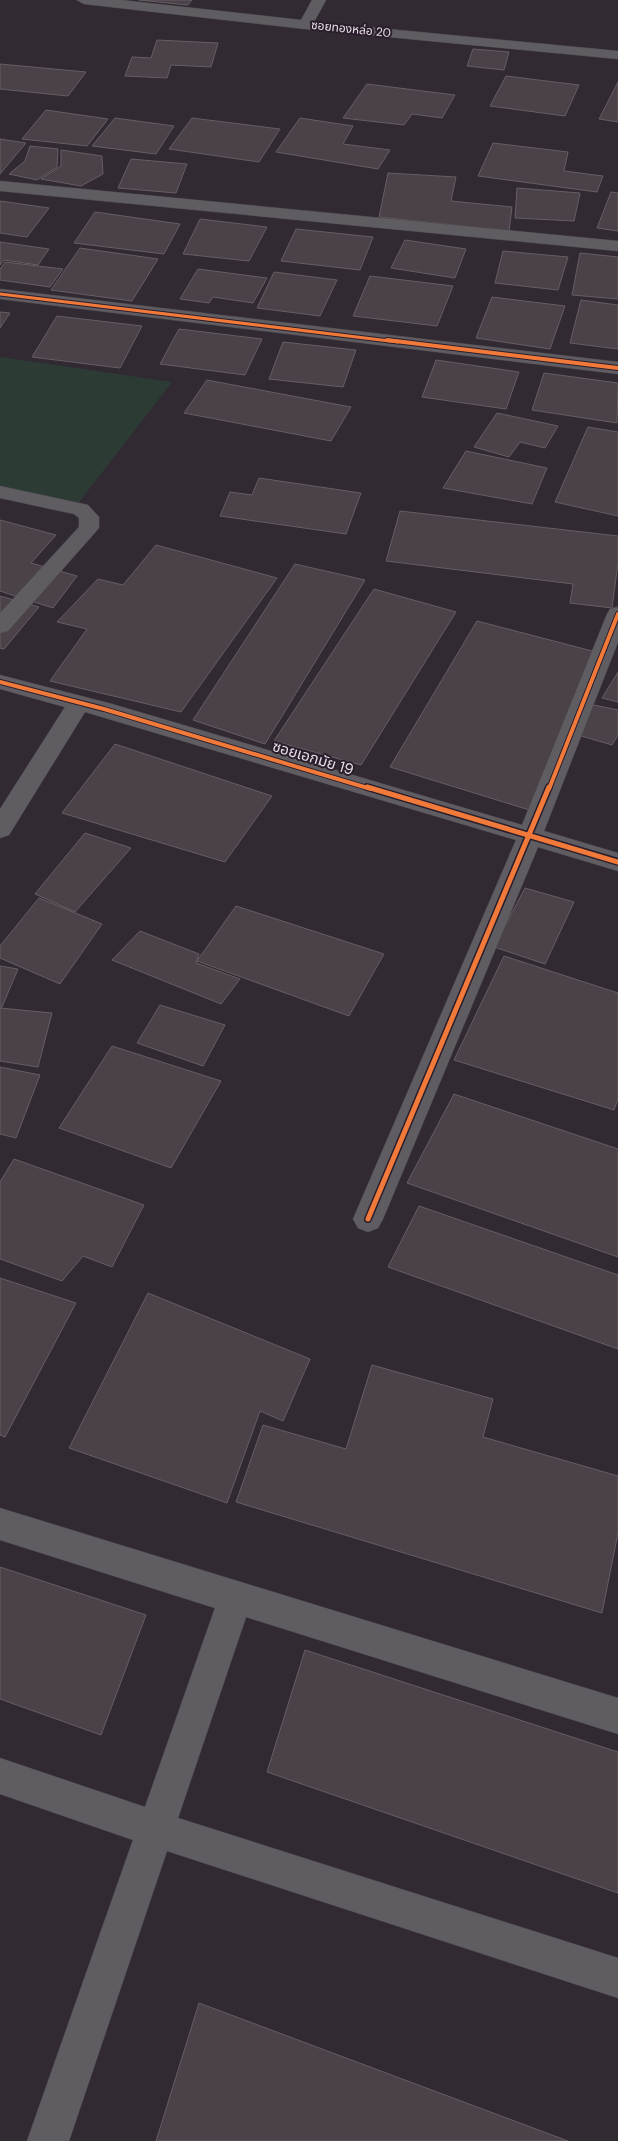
<svg xmlns="http://www.w3.org/2000/svg" width="618" height="2141" font-family="'DM Sans','Noto Sans Thai',sans-serif">
  <rect width="100%" height="100%" fill="#312a32"/>
  <path fill="#2c3c35" d="M0,357L172,382L76,506L0,489Z"/>
  <path fill="#4b4148" stroke="#665e64" d="M139,0H192L188,5Z
    M157,40L218,43L211,67L171,65L167,78L125,76L132,57L151,58Z
    M473,49L509,52L504,70L467,66Z
    M0,64L86,72L68,96L0,89Z
    M506,76L579,85L565,116L490,106Z
    M618,82V122L599,119Z
    M367,84L455,95L442,118L412,114L404,125L343,118Z
    M46,110L108,119L87,146L22,139Z
    M115,118L174,126L156,154L92,146Z
    M192,118L280,129L259,162L169,149Z
    M300,118L353,126L343,144L390,150L378,169L276,152Z
    M0,139L26,143L0,174Z
    M493,143L568,152L564,171L603,176L597,192L478,176Z
    M30,146L58,149L57,167L37,180L9,174L25,161Z
    M61,150L102,156L103,174L81,186L41,179L61,166Z
    M131,159L187,164L176,193L118,188Z
    M388,173L456,177L451,201L512,207L509,231L379,217Z
    M517,188L580,193L574,221L515,218Z
    M611,192L618,193V231L597,228Z
    M0,201L49,208L27,237L0,233Z
    M95,212L180,224L164,254L74,243Z
    M200,219L267,227L249,261L183,254Z
    M296,229L373,237L360,270L281,261Z
    M405,240L466,249L455,278L391,268Z
    M0,242L49,249L38,265L4,260L0,265Z
    M80,248L158,259L132,301L51,290Z
    M503,251L568,257L558,290L495,283Z
    M580,253L618,257V299L572,295Z
    M5,262L63,269L50,287L0,280V269Z
    M198,269L267,278L253,303L213,297L209,303L180,299Z
    M274,272L337,280L320,316L257,308Z
    M370,276L453,286L437,326L353,316Z
    M492,297L565,306L550,349L476,338Z
    M581,300L618,305V349L570,343Z
    M0,312L10,313L0,328Z
    M57,316L142,326L120,368L32,357Z
    M179,329L262,339L245,375L160,364Z
    M283,342L356,350L343,387L269,379Z
    M436,360L519,372L506,409L422,397Z
    M544,373L618,383L617,423L532,410Z
    M207,380L351,407L331,441L184,413Z
    M497,413L558,426L545,448L520,442L509,457L474,447Z
    M588,427L618,432V516L555,502Z
    M466,451L547,468L532,504L443,488Z
    M259,478L361,493L346,534L220,516L230,492L252,495Z
    M400,511L618,536V563L612,608L570,603L573,584L386,561Z
    M0,520L56,535L31,563L77,576L53,608L0,591Z
    M156,545L277,578L181,712L50,681L87,629L57,622L98,579L123,585Z
    M295,564L365,580L265,744L193,720Z
    M374,589L456,612L361,765L274,741Z
    M0,596L39,607L4,649L0,648Z
    M477,621L596,652L539,813L390,767Z
    M618,672V702L602,698Z
    M594,705L618,710V735L612,745L571,733Z
    M115,744L272,796L225,862L62,813Z
    M85,833L131,848L75,912L35,894Z
    M525,888L574,902L545,964L494,947Z
    M39,898L102,924L60,984L0,958V946Z
    M236,906L384,954L349,1016L197,961Z
    M140,931L199,954L196,963L240,979L221,1004L112,960Z
    M504,956L618,993V1099L614,1110L454,1060Z
    M0,966L18,969L2,1007H0Z
    M160,1005L225,1025L203,1066L137,1043Z
    M0,1008L52,1013L38,1067L0,1061Z
    M112,1046L221,1081L171,1168L59,1128Z
    M0,1067L40,1075L16,1138L0,1134Z
    M454,1094L618,1149V1257L407,1183Z
    M14,1159L144,1205L112,1267L83,1256L62,1281L0,1259V1182Z
    M419,1206L618,1275V1349L388,1267Z
    M0,1278L76,1303L5,1437L0,1435Z
    M148,1293L310,1359L283,1421L260,1411L227,1503L69,1448Z
    M372,1365L493,1399L483,1437L618,1476V1533L602,1613L236,1502L263,1425L346,1449Z
    M0,1567L146,1615L101,1735L0,1699Z
    M305,1650L618,1752V1893L267,1772Z
    M199,2003L568,2141H156Z"/>
  <g fill="none" stroke-linecap="round" stroke-linejoin="round">
    <g stroke="#4d474e" stroke-width="1">
      <path id="minor" d="M77,0H121L301,20L312,0H326L314,22L618,51V59L305,29L84,4Z
        M0,181L618,241V251L0,191Z
        M0,289L618,362V374L0,299Z
        M0,486L88,505L99,517V528L8,631L0,633V613L79,527V518L74,514L0,498Z
        M618,607V642L544,831L618,853V871L538,847L383,1219L378,1228L368,1232L358,1228L353,1219L516,840L85,712L9,835L0,838V809L65,707L0,689V675L112,704L522,825L607,614L610,609Z
        M0,1508L618,1698V1734L246,1617L178,1818L618,1958V1998L167,1851L69,2141H27L133,1840L0,1794V1758L145,1807L215,1608L0,1540Z"/>
    </g>
    <use href="#minor" fill="#5f5d62" fill-rule="evenodd"/>
    <g stroke="#2a1e2c" stroke-width="5">
      <path id="cycleway-far2" d="M0,294L398,342"/>
    </g>
    <g stroke="#2a1e2c" stroke-width="6">
      <path id="cycleway-far1" d="M387,340L618,368
        M0,682L104,709L371,789
        M549,789L618,614"/>
    </g>
    <g stroke="#2a1e2c" stroke-width="8">
      <path id="cycleway" d="M367,787L618,862
        M368,1219L549,787"/>
    </g>
    <use href="#cycleway-far2" stroke="#f17a3a" stroke-width="3"/>
    <use href="#cycleway-far1" stroke="#f17a3a" stroke-width="4"/>
    <use href="#cycleway" stroke="#f17a3a" stroke-width="5"/>
  </g>
  <g text-anchor="middle" stroke-width="4" stroke-linejoin="round" paint-order="stroke">
    <g font-size="12" fill="#e6dde7" stroke="#2a1e2c">
      <text transform="translate(351 29) rotate(6)" y="4">ซอยทองหล่อ 20</text>
    </g>
    <g font-size="15" fill="#e6dde7" stroke="#2a1e2c">
      <text transform="translate(313 758) rotate(17)" y="5">ซอยเอกมัย 19</text>
    </g>
  </g>
</svg>
